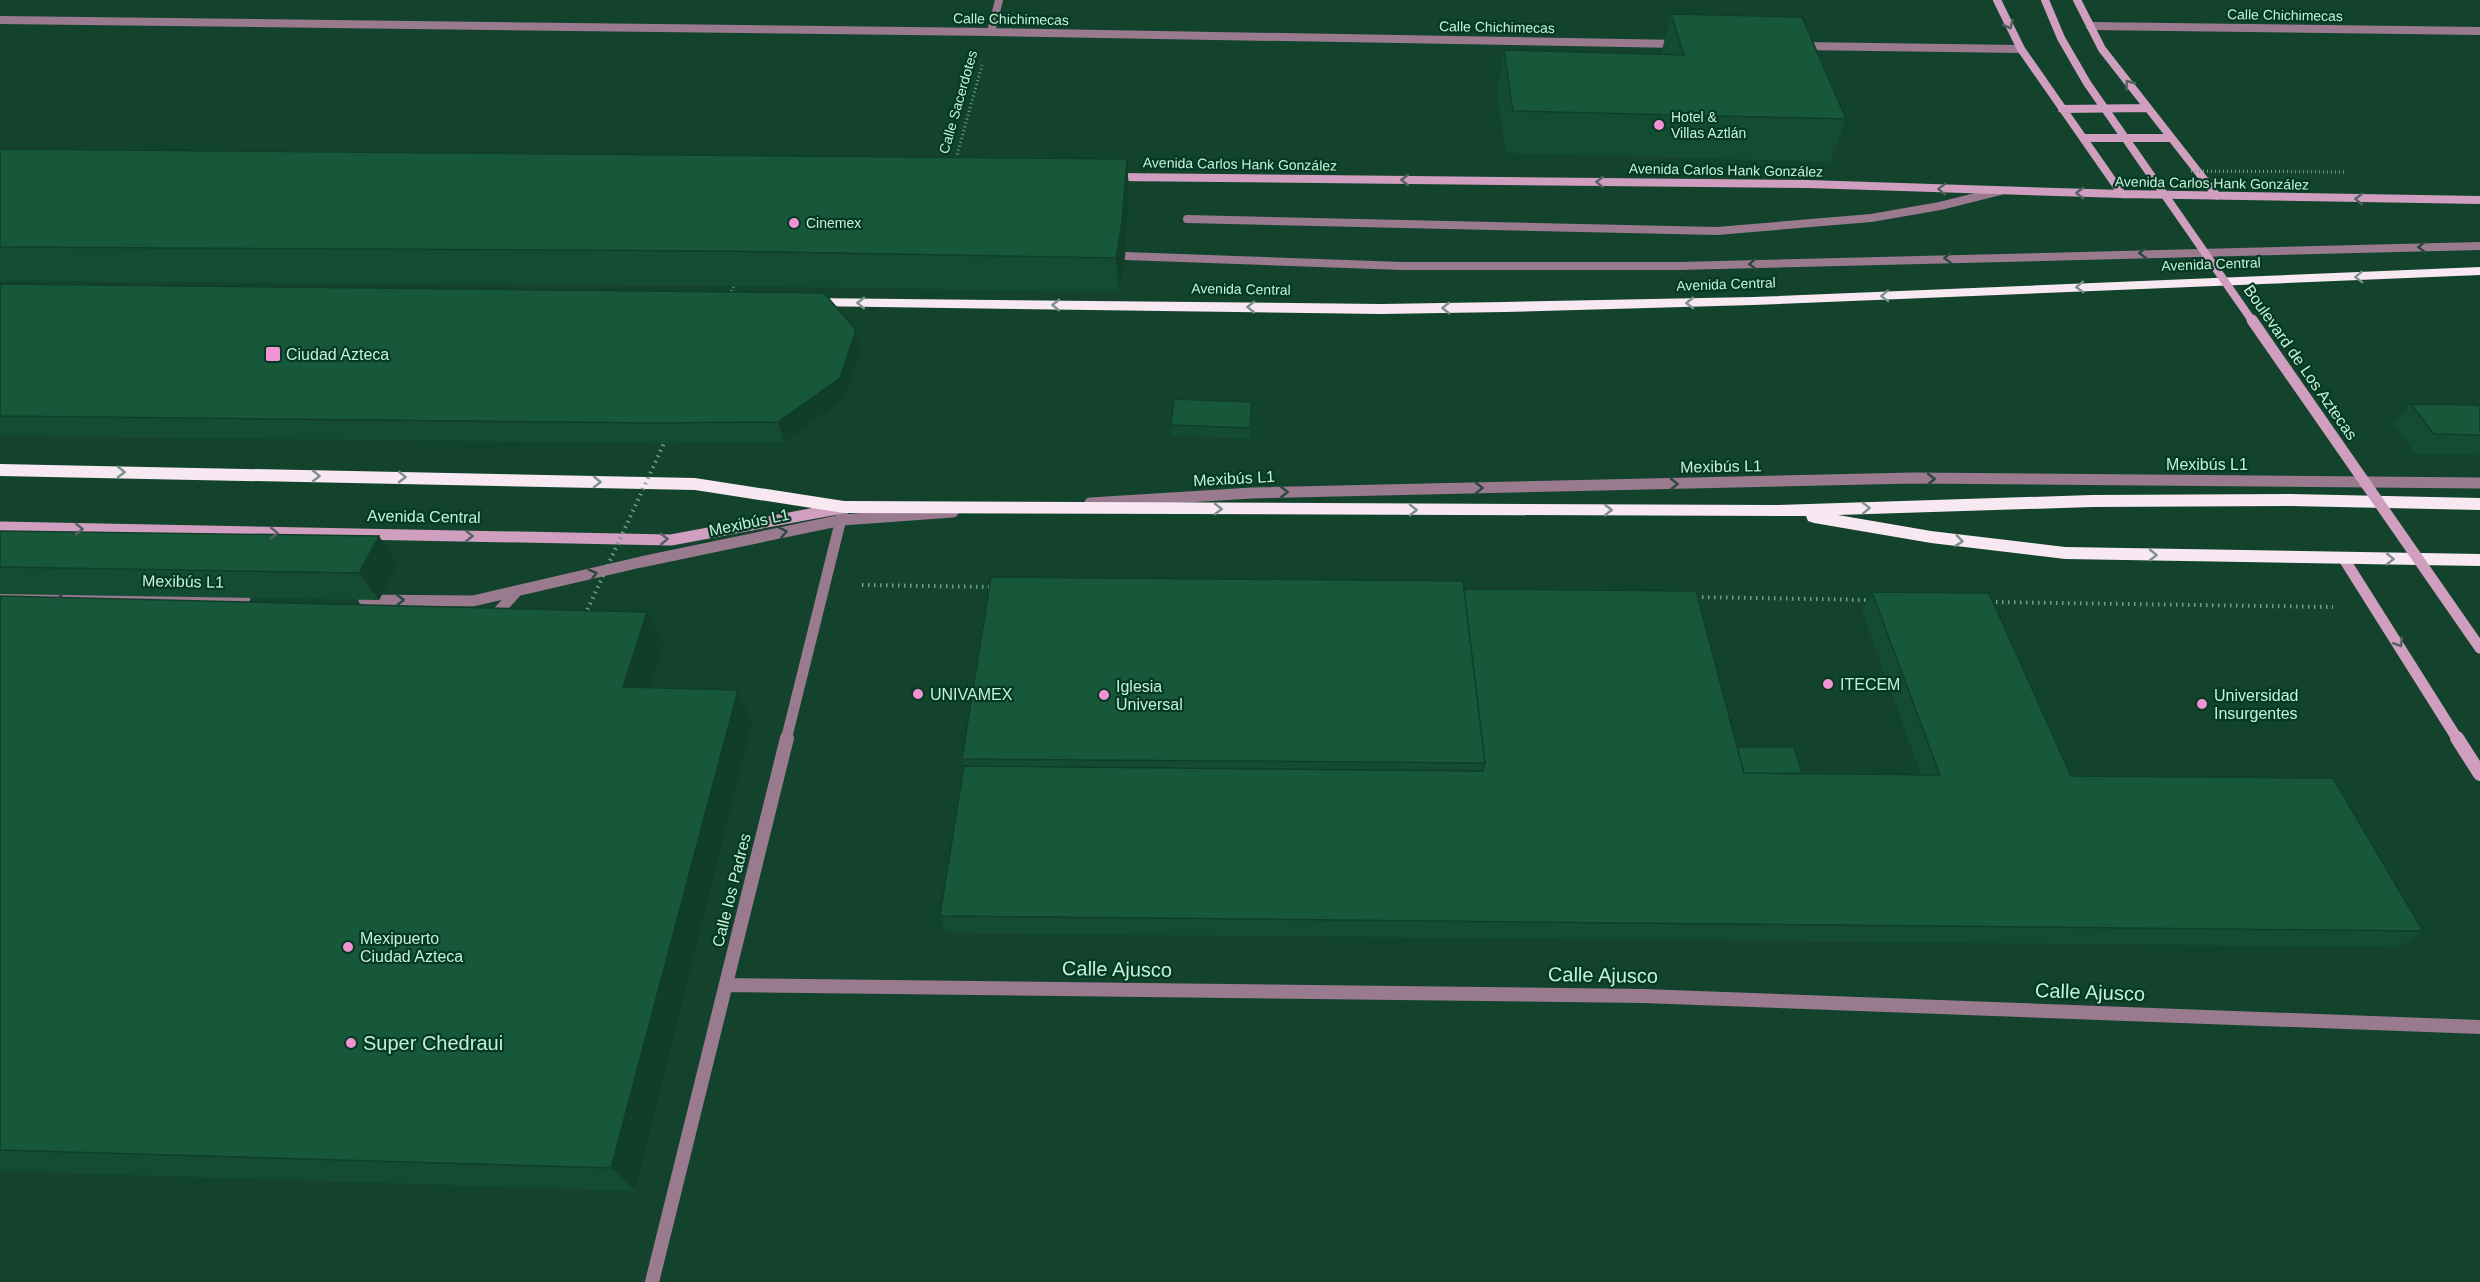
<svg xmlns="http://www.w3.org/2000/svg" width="2480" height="1282" font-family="Arial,sans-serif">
  <rect width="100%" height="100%" fill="#13432d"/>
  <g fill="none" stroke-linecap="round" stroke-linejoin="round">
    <path stroke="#719e87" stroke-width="3" stroke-dasharray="1 3" stroke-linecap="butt" d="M955,162L982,65"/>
    <path stroke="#719e87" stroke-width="4" stroke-dasharray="1.5 4.5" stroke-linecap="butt" d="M862,585L992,587
      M1696,597L1871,600
      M1990,602L2333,607"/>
    <path stroke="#9a7a8f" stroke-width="8" d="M1187,219L1717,231L1871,218L1940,206L2000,191
      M1125,256L1402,266H1679L2480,246"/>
    <path stroke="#9a7a8f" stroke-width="11" d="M1090,503L1252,493L1914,478L2480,483
      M0,594L245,598
      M364,600L473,601L641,562L842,520L953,512
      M492,619L517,591"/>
    <path stroke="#9a7a8f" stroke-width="8" d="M0,20L991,32L1681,44
      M2090,26L2480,31
      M991,32L999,0
      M1800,46L2021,49"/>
    <path stroke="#9a7a8f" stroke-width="11" d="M786,740L844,507"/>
    <path stroke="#9a7a8f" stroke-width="14" d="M726,985L1643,996L2480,1027
      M652,1282L787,738"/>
    <path stroke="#d09ebf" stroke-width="8" d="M1997,0L2021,49L2122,194
      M2077,0L2102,49L2217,196
      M2062,109L2147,108
      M2085,138H2170
      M1114,177L1808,184L2122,194L2480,200"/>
    <path stroke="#d09ebf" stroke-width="11" d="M0,527L671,540L842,508
      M2344,559L2458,740"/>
    <path stroke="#d09ebf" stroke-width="14" d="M2457,738L2480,774"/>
    <path fill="#f8e8f2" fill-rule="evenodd" d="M2480,267V275L1753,305L1504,312L1381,314L809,306L802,302L809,298L1381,304L1504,302L1753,297Z
      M0,464L695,478L844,501L1777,505L2092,495L2291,494L2480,498V510L2291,506L2092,507L1838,515L1931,531L2065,547L2480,554V566L2065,559L1931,543L1814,523L1808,521L1806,516L844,513L695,490L0,476Z"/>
    <path stroke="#719e87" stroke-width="3" stroke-dasharray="1 3" stroke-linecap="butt" d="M2191,171L2346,172
      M730,295L734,286"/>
    <path stroke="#719e87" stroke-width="4" stroke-dasharray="1.5 4.5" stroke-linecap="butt" d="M585,615L666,439"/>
    <path stroke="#d09ebf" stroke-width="8" d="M2045,0L2061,38L2087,83L2253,322"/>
    <path stroke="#d09ebf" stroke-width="11" d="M2252,320L2480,648"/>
  </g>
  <path fill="#144c33" d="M1671,14L1846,119L1830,162L1506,153L1497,92L1504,50L1661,54Z
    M0,149L1127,159L1129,193L1125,256L1119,292L734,286L0,281Z
    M0,284L856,330L861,350L846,398L784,442L664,443L0,436Z
    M2411,404L2480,405V455L2416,454L2394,424Z
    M1252,412L1250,439L1171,435V425Z
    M0,531L398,564L379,600L0,594Z
    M1464,589L1737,747L1802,774L1921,775L1862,611L1872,592L2071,776L2423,931L2399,947L946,933L940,916L964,766L962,759Z
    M0,596L664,646L651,688L738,690L753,722L635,1191L0,1171Z"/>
  <path fill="#103e29" d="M1127,159L1129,193L1125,256L1119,292L1116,258Z
    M856,330L861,350L846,398L784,442L778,422Z
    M379,536L398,564L379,600L359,573Z
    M647,612L664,646L641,720L623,687Z
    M738,690L753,722L635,1191L611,1168Z"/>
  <path fill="#17583b" stroke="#103e29" stroke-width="1.5" d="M1671,14L1802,17L1846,119L1513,111L1504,50L1684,55Z
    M0,149L1127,159L1122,221L1116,258L722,251L0,247Z
    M0,284L824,293L856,330L840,378L778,422L655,423L0,416Z
    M1174,399L1252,402L1250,428L1171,425Z
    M2411,404L2480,405V435L2434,434Z
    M0,531L379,536L359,573L0,567Z
    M991,577L1463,581L1485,763L962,759Z
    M1464,589L1696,591L1744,773L1940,775L1872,592L1989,593L2071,776L2333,778L2423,931L940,916L964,766L1483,771L1485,763Z
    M0,596L647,612L623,687L738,690L611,1168L0,1150Z
    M1737,747H1794L1802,774L1744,773Z"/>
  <defs><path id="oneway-chevron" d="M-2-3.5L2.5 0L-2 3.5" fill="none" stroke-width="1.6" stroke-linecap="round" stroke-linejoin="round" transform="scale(1.5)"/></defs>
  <g stroke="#566161">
    <use href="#oneway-chevron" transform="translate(2009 25) rotate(64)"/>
    <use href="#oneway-chevron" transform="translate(2129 84) rotate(-127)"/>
    <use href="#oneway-chevron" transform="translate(1405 180) rotate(-179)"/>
    <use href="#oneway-chevron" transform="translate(1600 182) rotate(-179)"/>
    <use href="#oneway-chevron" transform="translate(1942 189) rotate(-178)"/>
    <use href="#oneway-chevron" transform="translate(2080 193) rotate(-179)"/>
    <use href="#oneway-chevron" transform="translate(2359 199) rotate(-179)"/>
    <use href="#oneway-chevron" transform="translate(79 529) rotate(1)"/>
    <use href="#oneway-chevron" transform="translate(274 533) rotate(1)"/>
    <use href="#oneway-chevron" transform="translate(469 536) rotate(1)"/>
    <use href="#oneway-chevron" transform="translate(664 539) rotate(-1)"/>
    <use href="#oneway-chevron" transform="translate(2399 643) rotate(58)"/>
  </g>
  <g stroke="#2a493e">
    <use href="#oneway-chevron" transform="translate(2422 247) rotate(179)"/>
    <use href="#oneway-chevron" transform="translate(2143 253) rotate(179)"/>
    <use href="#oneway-chevron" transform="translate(1948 258) rotate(178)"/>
    <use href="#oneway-chevron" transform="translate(1753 264) rotate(178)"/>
    <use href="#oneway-chevron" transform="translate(1931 479)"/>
    <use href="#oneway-chevron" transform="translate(1674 484) rotate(-1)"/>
    <use href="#oneway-chevron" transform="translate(1479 488) rotate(-1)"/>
    <use href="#oneway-chevron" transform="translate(1284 492) rotate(-1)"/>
    <use href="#oneway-chevron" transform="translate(783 532) rotate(-12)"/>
    <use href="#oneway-chevron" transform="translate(593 574) rotate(-14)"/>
    <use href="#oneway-chevron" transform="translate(58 595) rotate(1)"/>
    <use href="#oneway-chevron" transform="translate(400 600)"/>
  </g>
  <g stroke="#7e908a">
    <use href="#oneway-chevron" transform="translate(2359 277) rotate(178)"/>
    <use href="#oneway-chevron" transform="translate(2080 287) rotate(178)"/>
    <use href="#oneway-chevron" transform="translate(1885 296) rotate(178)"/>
    <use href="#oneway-chevron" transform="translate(861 303) rotate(-179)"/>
    <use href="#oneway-chevron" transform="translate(1690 303) rotate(179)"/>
    <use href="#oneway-chevron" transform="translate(1056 305) rotate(-179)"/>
    <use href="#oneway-chevron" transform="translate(1251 307) rotate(-179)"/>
    <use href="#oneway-chevron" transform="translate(1446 308) rotate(179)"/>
    <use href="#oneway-chevron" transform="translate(121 472) rotate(1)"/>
    <use href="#oneway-chevron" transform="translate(316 476) rotate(1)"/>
    <use href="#oneway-chevron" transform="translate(402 477) rotate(1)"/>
    <use href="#oneway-chevron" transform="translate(597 482) rotate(1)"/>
    <use href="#oneway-chevron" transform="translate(1866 508) rotate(-2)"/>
    <use href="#oneway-chevron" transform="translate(1218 509)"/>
    <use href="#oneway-chevron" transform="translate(1413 510)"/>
    <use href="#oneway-chevron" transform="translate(1608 510)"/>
    <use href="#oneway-chevron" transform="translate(1959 541) rotate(7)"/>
    <use href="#oneway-chevron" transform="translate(2153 555) rotate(1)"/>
    <use href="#oneway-chevron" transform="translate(2390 559) rotate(1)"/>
  </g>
  <g fill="#f391d5" stroke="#053923" stroke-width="2">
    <circle cx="1659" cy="125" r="6"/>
    <circle cx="794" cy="223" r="6"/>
    <rect x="265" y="346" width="16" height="16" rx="3"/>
    <circle cx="1828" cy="684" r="6"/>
    <circle cx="918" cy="694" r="6"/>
    <circle cx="1104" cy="695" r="6"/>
    <circle cx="2202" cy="704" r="6"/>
    <circle cx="348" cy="947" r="6"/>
    <circle cx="351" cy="1043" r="6"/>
  </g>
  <g text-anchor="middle" stroke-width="4.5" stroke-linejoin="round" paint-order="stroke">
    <g font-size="14" fill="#c6f0d8" stroke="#053923">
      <text transform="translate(2285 15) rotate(1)" y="5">Calle Chichimecas</text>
      <text transform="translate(1011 19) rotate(1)" y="5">Calle Chichimecas</text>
      <text transform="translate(1497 27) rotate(1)" y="5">Calle Chichimecas</text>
      <text transform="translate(958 102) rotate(-74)" y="5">Calle Sacerdotes</text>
      <text transform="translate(1240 164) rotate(1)" y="5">Avenida Carlos Hank González</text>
      <text transform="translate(1726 170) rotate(1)" y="5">Avenida Carlos Hank González</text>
      <text transform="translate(2212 183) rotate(1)" y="5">Avenida Carlos Hank González</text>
      <text transform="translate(2211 264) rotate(-2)" y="5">Avenida Central</text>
      <text transform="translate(1726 284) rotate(-2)" y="5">Avenida Central</text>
      <text transform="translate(1241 289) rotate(1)" y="5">Avenida Central</text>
    </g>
    <g font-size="14" fill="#c6f0d8" stroke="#053923" text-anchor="start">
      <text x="1671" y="122">Hotel &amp;<tspan x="1671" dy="16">Villas Aztlán</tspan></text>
      <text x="806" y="228">Cinemex</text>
    </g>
    <g font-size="16" fill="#c6f0d8" stroke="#053923" text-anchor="start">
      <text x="286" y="360">Ciudad Azteca</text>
      <text x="1840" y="690">ITECEM</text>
      <text x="1116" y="692">Iglesia<tspan x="1116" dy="18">Universal</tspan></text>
      <text x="930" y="700">UNIVAMEX</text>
      <text x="2214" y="701">Universidad<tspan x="2214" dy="18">Insurgentes</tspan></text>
      <text x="360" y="944">Mexipuerto<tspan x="360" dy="18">Ciudad Azteca</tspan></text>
    </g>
    <g font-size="16" fill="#c6f0d8" stroke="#053923">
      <text transform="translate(2301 362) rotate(55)" y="6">Boulevard de Los Aztecas</text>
      <text x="2207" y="470">Mexibús L1</text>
      <text transform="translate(1721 466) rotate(-1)" y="6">Mexibús L1</text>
      <text transform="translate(1234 478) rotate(-3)" y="6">Mexibús L1</text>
      <text transform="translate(424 516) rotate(1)" y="6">Avenida Central</text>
      <text transform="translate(749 522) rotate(-12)" y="6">Mexibús L1</text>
      <text transform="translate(183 581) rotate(1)" y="6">Mexibús L1</text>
      <text transform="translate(731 890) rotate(-76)" y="6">Calle los Padres</text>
    </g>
    <g font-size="20" fill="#c6f0d8" stroke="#053923">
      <text transform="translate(1117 969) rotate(1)" y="7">Calle Ajusco</text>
      <text transform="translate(1603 975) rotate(1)" y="7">Calle Ajusco</text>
      <text transform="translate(2090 992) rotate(2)" y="7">Calle Ajusco</text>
    </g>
    <g font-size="20" fill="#c6f0d8" stroke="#053923" text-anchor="start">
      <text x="363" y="1050">Super Chedraui</text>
    </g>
  </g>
</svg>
